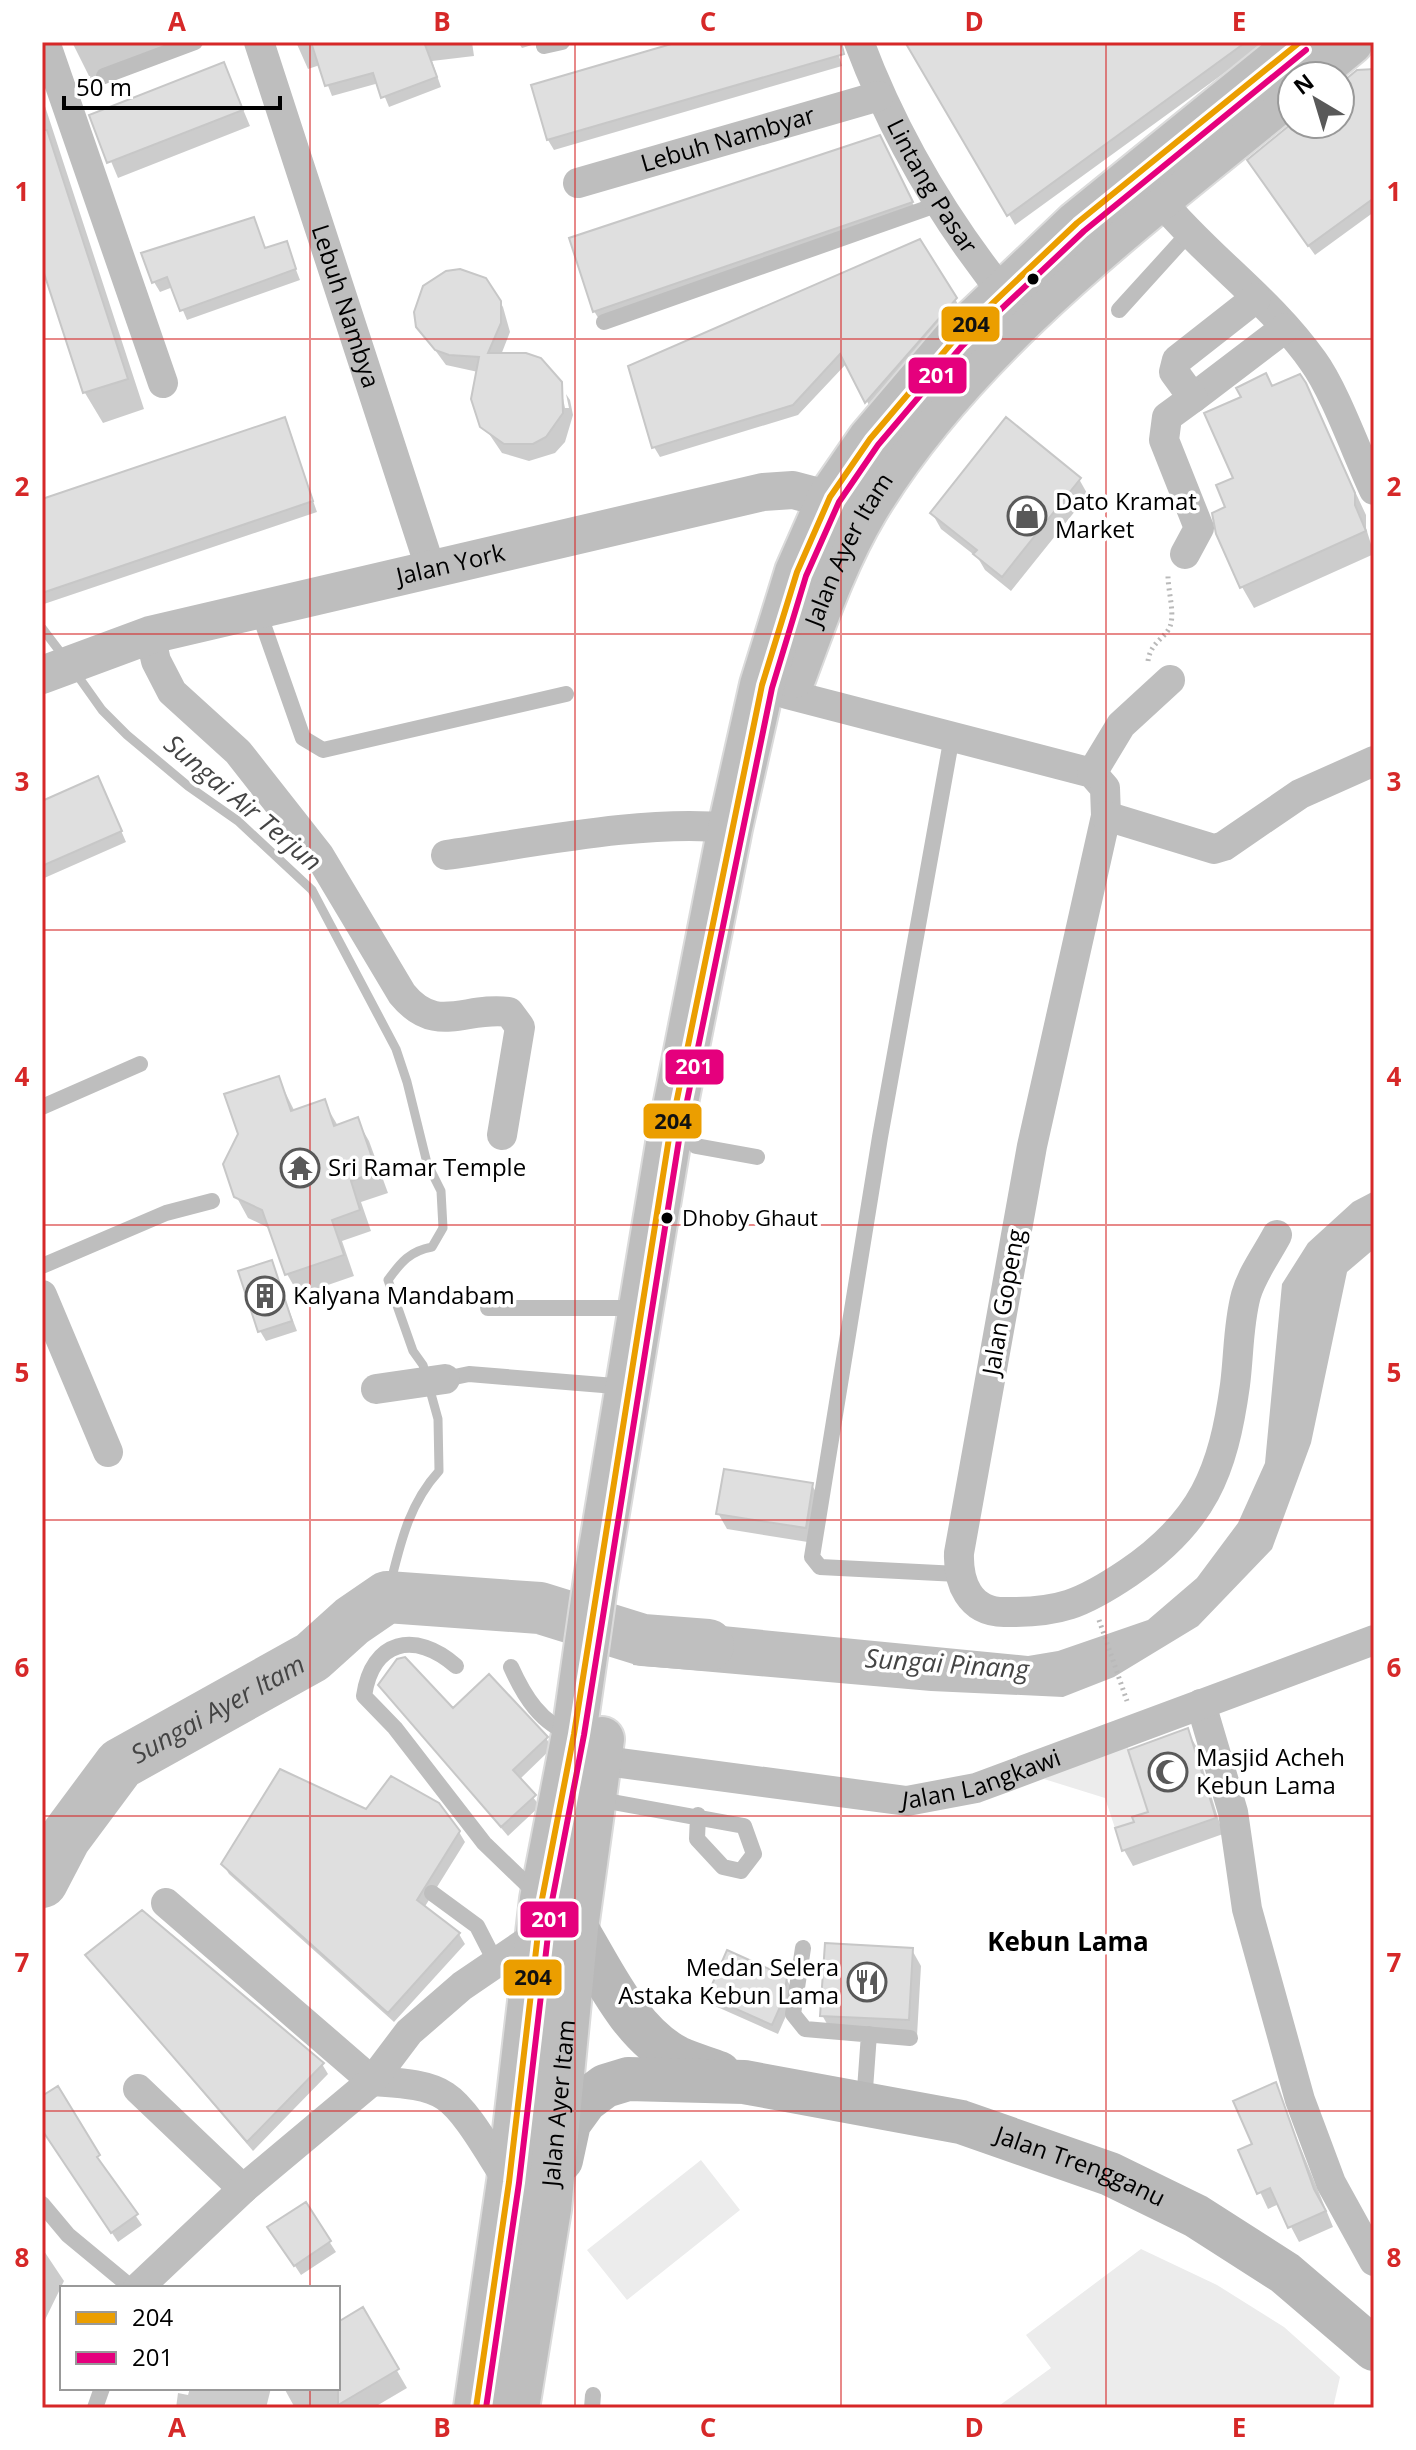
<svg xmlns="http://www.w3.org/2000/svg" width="1416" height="2450" font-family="'Open Sans',sans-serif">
  <rect width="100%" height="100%" fill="#fff"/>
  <path fill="#ececec" d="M1126,1741L1145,1802L1151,1811L1133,1817L1134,1822L1115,1828L1105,1798L1044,1779Z
    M701,2160L740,2210L627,2300L587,2250Z
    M1141,2249L1217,2285L1284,2327L1340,2377L1333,2408H996L1051,2368L1026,2335Z"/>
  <path fill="#bfbfbf" d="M1374,1191V1249L1347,1272L1311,1443L1272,1549L1198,1626L1114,1677L1063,1697L931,1691L633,1665L641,1618L1028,1656L1058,1651L1148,1620L1197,1578L1238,1523L1265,1463L1282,1284L1308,1243L1353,1202Z"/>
  <path fill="#0003" d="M72,42H185L90,78Z
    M296,42H472L474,56L432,61L441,87L389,107L379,83L332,96L320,65L308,69Z
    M518,42H542L522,48Z
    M685,42H835L842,66L554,150L548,140Z
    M910,42H1267L1015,225Z
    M224,64L250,126L118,178L92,116Z
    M1374,73V212L1315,255L1255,171L1294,124H1340V86Z
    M42,97L144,409L103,423L85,393L42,260Z
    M885,148L917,212L600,321L594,311Z
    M253,219L266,250L286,244L300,280L187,320L173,287L160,292L154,282Z
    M920,242L961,309L872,411L847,363L798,415L660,457L654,447Z
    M493,290L503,307L510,332L501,355L560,384L565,408H569L566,394L570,400L573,415L565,442L555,453L529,461L502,453L475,413L473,399L478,372L446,365L418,327Z
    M1273,388L1311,397L1366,515V528L1374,554L1254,608L1242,587L1228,508L1236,479L1243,398Z
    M284,419L317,512L44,604L42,501Z
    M1079,479L1088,495L1011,591L985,570L978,558L941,529L932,513Z
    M103,789L126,842L42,879V803Z
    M278,1078L295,1112L324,1102L338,1126L357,1120L369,1141L388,1193L361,1202L371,1231L342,1241L354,1276L299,1295L287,1274L271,1229L248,1218L236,1196Z
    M271,1262L297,1331L266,1341L260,1331Z
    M812,1485L821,1501L814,1543L727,1529L718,1513Z
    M380,1685L546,1738L552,1748L519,1780L540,1806L508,1836Z
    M1187,1731L1196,1746L1223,1834L1133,1866L1124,1850L1136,1823L1151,1813Z
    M366,1811L459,1832L465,1842L424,1908L459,1934L465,1944L394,2022L229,1874L223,1864Z
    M912,1950L921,1966L917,2036L831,2031L822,2015Z
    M87,1956L322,2064L328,2074L253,2151Z
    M786,1978L792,1989L789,2009L778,2034L715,2006L709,1996Z
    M1275,2085L1333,2227L1299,2242L1279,2204L1268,2209L1241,2151L1255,2145Z
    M58,2089L102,2167L142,2225L118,2242L42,2127V2099Z
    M305,2204L336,2252L301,2275L276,2237Z
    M42,2248L64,2281L42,2326Z
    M362,2310L407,2388L373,2408H295L284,2388H338V2324Z
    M190,2388H271L266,2408H176L178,2393L188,2395Z"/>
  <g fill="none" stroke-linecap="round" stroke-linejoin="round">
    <path stroke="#bfbfbf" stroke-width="9" d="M42,628L64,657
      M75,672L102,710L127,735L188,786L238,821L312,890L396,1049L407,1082L427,1163L441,1191L443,1228L432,1247C410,1251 401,1262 388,1280L413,1351L423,1365L438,1419L439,1471C406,1507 399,1551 387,1597"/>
    <path stroke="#bfbfbf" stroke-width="52" id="s1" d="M42,1882L65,1838L120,1764L312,1657L352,1621L387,1597L540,1608L643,1640L708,1645"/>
  </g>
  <path fill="#dfdfdf" stroke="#c7c7c7" stroke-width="2" d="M311,42H424L437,77L381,98L373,73L325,86Z
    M678,42H841L844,54L547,140L531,85Z
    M905,42H1246L1007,216Z
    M224,62L243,110L107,163L89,115Z
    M1374,69V198L1308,246L1247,160L1291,124H1340V84L1357,70Z
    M42,130H47L128,379L83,393L42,267Z
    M880,135L913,202L593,312L569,238Z
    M254,217L265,248L287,241L296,269L180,311L167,277L152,283L141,253Z
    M920,239L957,298L865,403L840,354L793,405L652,448L628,366Z
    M460,269L486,278L501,301V323L488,353H526L541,358L562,382L563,413L546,437L533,444H504L480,427L471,399L479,357L449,355L435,350L416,327L414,312L423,286L446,271Z
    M1266,373L1272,386L1300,374L1306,383L1355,493V505L1366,531L1240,588L1216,534L1212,513L1225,507L1216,485L1233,478L1204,413L1241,397L1236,388Z
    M285,417L313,501L42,593V499Z
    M1006,417L1081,478L1002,577L973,554L977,550L930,513Z
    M98,776L122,831L42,866V801Z
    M279,1076L291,1111L325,1099L334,1126L358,1117L377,1172L351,1181L360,1210L332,1220L344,1255L285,1275L262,1210L234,1197L223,1164L238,1134L224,1094Z
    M272,1260L292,1321L258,1332L238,1271Z
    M724,1469L813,1483L806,1528L716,1514Z
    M405,1657L453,1708L489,1674L548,1737L513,1770L536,1795L501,1827L378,1685L397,1659Z
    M1188,1728L1216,1818L1122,1851L1115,1828L1134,1822L1132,1817L1148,1812L1128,1750Z
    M280,1769L366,1809L391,1776L439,1803L460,1831L417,1900L460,1933L388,2013L221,1864Z
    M142,1910L324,2063L247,2142L85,1955Z
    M825,1943L913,1948L909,2020L820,2016Z
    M727,1950L787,1977L784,1998L772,2025L707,1996Z
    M1276,2082L1314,2189L1326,2211L1288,2228L1270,2188L1257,2194L1238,2150L1252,2144L1233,2101Z
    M58,2086L100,2155L97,2157L138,2214L111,2233L42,2130V2096Z
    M306,2202L331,2241L294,2266L267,2227Z
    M363,2307L399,2369L338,2405V2322Z"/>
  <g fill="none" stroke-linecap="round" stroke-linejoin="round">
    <g stroke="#dbdbdb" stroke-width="48">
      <g id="primary">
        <path d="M1310,76L1351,42"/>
        <path id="s8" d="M794,676C815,620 835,561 866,509C966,342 1144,213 1292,91"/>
        <path d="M476,2408L509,2182L542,1899L574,1734L596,1579L669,1138L730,828L762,685L797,572L830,497L870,439L955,339L1077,223L1300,42"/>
        <path id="s9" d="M517,2408L549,2209L576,1928L602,1739"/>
      </g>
    </g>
    <path stroke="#b9b9b9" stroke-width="5" stroke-dasharray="2 4" stroke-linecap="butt" d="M1148,661C1151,640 1168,638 1171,623C1174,610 1168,590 1168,576
      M1099,1620L1127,1701"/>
    <path stroke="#bebebe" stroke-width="16" d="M544,46L562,42
      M104,76L195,42
      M1119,310L1188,234
      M604,322L939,204
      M258,610L303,738L323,750L566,694
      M952,736L880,1137L812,1557L820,1567L958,1574
      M42,1107L140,1064
      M696,1146L757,1157
      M42,1266L166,1213L212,1201
      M488,1308H638
      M445,1379L469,1374L627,1387
      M456,1666C415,1630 372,1640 364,1696L395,1728L484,1843L538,1895
      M511,1667C524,1696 541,1724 572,1734
      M596,1799L744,1826L754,1854L741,1871L723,1867L697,1839L698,1815
      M432,1893L477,1926L496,1963
      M803,1948L793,2014L805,2029L910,2038
      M864,2103L869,2034
      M42,2204L68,2235L132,2288
      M95,2408L102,2388
      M592,2408L593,2395"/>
    <g stroke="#bebebe" stroke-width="30">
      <path d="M45,42L163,383"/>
      <path id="s2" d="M259,42L431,570"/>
      <path id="s3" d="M859,42C895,138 950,229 1015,308"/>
      <path id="s4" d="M578,183L879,96"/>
      <path d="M1160,200C1207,257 1270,300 1313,361C1335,391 1357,454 1374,490"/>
      <path d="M1193,398L1285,328"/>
      <path d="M1185,554L1199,528L1164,440L1167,417L1193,398L1174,372L1177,360L1256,298"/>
      <path d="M150,635L156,661L172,692L238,752L319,855L402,994C436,1036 465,1006 509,1012L520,1027L502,1135"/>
      <path d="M787,694L1092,773L1105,788L1106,816L1032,1146L959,1553C958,1582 969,1612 1004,1612C1059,1613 1082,1604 1128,1573C1203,1522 1223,1472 1235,1385C1239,1354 1238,1325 1246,1295C1252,1274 1267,1254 1277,1235"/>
      <path d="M1092,773L1121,725L1170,680"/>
      <path d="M1106,816L1214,849L1224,846L1300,794L1374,761"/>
      <path d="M446,855C532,843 644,819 730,828"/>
      <path d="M42,1295L108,1452"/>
      <path d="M376,1389L445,1379"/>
      <path d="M1201,1704L1233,1812L1247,1909L1300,2100L1331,2183L1374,2261"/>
      <path id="s5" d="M583,1758L907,1801L976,1788L1374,1640"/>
      <path d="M166,1903L372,2081C395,2083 425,2083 445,2096C468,2111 492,2158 509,2182"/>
      <path d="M138,2089L243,2189"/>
      <path d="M138,2288L243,2189L372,2081L409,2032L462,1986L537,1935"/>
    </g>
    <path stroke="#bebebe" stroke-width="38" id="s6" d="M42,675L150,635L763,492L793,490L857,507"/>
    <g stroke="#b8b8b8" stroke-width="44">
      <path d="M576,1928C603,1972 630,2034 678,2058C691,2064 706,2068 719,2073"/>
      <path id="s7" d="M561,2160L569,2123L585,2101L605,2086L628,2079L744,2082L961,2122L1110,2174L1196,2216L1285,2273L1374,2349"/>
    </g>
    <use href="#primary" stroke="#bebebe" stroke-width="44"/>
    <g stroke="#fff" stroke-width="12">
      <path id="bus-1" d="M476,2408L509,2182L542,1899L574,1734L669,1138L762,685L797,572L830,497L870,439L955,339L1077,223L1300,42"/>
    </g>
    <g stroke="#fff" stroke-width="12">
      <path id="bus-2" d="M486,2408L519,2183L552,1901L584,1735L679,1140L772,688L806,576L839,502L878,445L962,346L1084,231L1306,50"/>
    </g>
    <use href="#bus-1" stroke="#eb9e00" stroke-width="6"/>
    <use href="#bus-2" stroke="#e5007d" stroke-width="6"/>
  </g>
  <path fill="none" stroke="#d62828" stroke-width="2" stroke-opacity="0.55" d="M310,42V2288M575,42V2408M841,42V2408M1106,42V2408M42,339H1374M42,634H1374M42,930H1374M42,1225H1374M42,1520H1374M42,1816H1374M42,2111H1374M310,2388V2408"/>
  <defs>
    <g id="shop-ring" transform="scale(2)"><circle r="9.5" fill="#fff" stroke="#595959" stroke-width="1.5"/><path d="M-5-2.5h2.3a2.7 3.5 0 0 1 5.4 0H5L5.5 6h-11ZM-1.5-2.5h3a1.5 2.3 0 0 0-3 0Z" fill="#595959"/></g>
    <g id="temple-ring" transform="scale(2)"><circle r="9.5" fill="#fff" stroke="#595959" stroke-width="1.5"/><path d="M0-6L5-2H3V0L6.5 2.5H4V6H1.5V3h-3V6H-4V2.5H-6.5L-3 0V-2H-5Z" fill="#595959"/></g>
    <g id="building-ring" transform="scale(2)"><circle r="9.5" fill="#fff" stroke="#595959" stroke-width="1.5"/><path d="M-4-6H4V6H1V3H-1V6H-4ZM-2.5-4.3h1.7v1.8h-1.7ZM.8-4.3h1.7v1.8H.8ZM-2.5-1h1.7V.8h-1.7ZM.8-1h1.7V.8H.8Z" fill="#595959"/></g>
    <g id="mosque-ring" transform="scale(2)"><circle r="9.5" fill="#fff" stroke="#595959" stroke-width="1.5"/><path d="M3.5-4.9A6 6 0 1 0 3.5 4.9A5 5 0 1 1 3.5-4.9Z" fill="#595959"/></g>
    <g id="restaurant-ring" transform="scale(2)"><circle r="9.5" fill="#fff" stroke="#595959" stroke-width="1.5"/><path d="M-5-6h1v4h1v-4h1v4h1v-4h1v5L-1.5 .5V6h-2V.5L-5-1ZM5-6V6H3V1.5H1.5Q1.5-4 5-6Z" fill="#595959"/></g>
  </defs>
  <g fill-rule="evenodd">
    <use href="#shop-ring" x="1027" y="516"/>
    <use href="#temple-ring" x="300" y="1168"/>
    <use href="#building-ring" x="265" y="1296"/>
    <use href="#mosque-ring" x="1168" y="1772"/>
    <use href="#restaurant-ring" x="867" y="1982"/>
  </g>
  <g fill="#000" stroke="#fff" stroke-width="3">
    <circle cx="1033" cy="279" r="7"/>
    <circle cx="667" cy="1218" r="7"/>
  </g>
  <g text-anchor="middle" stroke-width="7" stroke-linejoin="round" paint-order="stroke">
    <g font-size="22" fill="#000" stroke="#fff" text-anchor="start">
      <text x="682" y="1226">Dhoby Ghaut</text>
    </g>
    <g font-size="24" fill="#000" stroke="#fff">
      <text dy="8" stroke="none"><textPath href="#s4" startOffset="156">Lebuh Nambyar</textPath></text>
      <text dy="8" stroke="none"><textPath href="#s3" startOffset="162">Lintang Pasar</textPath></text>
      <text dy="8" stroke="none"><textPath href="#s2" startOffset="278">Lebuh Nambya</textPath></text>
      <text dy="8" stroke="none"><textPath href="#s8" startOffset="138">Jalan Ayer Itam</textPath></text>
      <text dy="8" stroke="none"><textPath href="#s6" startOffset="424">Jalan York</textPath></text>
      <text transform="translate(1004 1302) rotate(-80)" y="8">Jalan Gopeng</text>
      <text dy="8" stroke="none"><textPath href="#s5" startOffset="404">Jalan Langkawi</textPath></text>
      <text dy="8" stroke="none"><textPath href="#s9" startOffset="308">Jalan Ayer Itam</textPath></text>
      <text dy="8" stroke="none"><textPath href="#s7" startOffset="578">Jalan Trengganu</textPath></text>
    </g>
    <g font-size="24" fill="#000" stroke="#fff" text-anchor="start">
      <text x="1055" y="510">Dato Kramat<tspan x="1055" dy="28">Market</tspan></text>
      <text x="328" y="1176">Sri Ramar Temple</text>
      <text x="293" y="1304">Kalyana Mandabam</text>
      <text x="1196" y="1766">Masjid Acheh<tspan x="1196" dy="28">Kebun Lama</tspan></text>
      <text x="839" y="1976" text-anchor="end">Medan Selera<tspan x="839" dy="28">Astaka Kebun Lama</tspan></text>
    </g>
    <g font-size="26" font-style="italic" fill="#444" stroke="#fff">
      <text transform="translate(243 803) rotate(40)" y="9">Sungai Air Terjun</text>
      <text transform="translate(947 1664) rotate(4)" y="9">Sungai Pinang</text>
      <text dy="9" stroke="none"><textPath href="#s1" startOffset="254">Sungai Ayer Itam</textPath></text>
    </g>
    <g font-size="26" font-weight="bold" fill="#000" stroke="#fff">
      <text x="1068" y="1951">Kebun Lama</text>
    </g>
  </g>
  <g stroke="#fff" stroke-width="3">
    <rect x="940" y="305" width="61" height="38" rx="8" fill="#eb9e00"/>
    <rect x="907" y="356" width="61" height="39" rx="8" fill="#e5007d"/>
    <rect x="664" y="1048" width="61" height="38" rx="8" fill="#e5007d"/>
    <rect x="642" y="1102" width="61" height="38" rx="8" fill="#eb9e00"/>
    <rect x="519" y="1900" width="61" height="39" rx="8" fill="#e5007d"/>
    <rect x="502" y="1958" width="61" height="39" rx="8" fill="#eb9e00"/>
  </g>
  <g font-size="22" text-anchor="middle" font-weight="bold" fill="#fff">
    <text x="937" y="383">201</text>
    <text x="694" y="1074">201</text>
    <text x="550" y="1927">201</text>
  </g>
  <g font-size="22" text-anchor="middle" font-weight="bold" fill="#111">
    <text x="971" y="332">204</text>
    <text x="673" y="1129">204</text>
    <text x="533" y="1985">204</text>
  </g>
  <rect width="1416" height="2450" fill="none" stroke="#ffffff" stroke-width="88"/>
  <rect x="60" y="2286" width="280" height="104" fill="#ffffff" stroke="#999999" stroke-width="2"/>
  <rect x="76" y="2312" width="40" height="12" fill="#eb9e00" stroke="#999999" stroke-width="2"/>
  <text x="132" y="2326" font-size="24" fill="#000000">204</text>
  <rect x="76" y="2352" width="40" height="12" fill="#e5007d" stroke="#999999" stroke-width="2"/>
  <text x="132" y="2366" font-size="24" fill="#000000">201</text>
  <g transform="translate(1316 100) rotate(322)"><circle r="38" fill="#ffffff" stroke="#999999" stroke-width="2"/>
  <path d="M0-6L14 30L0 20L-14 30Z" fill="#595959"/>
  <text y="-12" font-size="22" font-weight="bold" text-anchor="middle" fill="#000000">N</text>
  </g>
  <path d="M64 96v12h216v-12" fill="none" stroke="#000000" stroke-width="4"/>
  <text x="76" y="96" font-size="24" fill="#000000" stroke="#ffffff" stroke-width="6" paint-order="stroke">50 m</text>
  <rect x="44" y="44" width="1328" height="2362" fill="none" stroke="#d62828" stroke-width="3"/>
  <g font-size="26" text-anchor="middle" font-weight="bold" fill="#d62828">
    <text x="177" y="31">A</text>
    <text x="442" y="31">B</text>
    <text x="708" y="31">C</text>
    <text x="974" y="31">D</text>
    <text x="1239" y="31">E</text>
    <text x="22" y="201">1</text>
    <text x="1394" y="201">1</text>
    <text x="22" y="496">2</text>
    <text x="1394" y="496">2</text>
    <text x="22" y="791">3</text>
    <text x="1394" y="791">3</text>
    <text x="22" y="1086">4</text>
    <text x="1394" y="1086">4</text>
    <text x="22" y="1382">5</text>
    <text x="1394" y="1382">5</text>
    <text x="22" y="1677">6</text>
    <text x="1394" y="1677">6</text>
    <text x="22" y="1972">7</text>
    <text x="1394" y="1972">7</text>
    <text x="22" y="2267">8</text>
    <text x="1394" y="2267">8</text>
    <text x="177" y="2437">A</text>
    <text x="442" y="2437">B</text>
    <text x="708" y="2437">C</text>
    <text x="974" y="2437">D</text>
    <text x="1239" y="2437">E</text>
  </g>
</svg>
